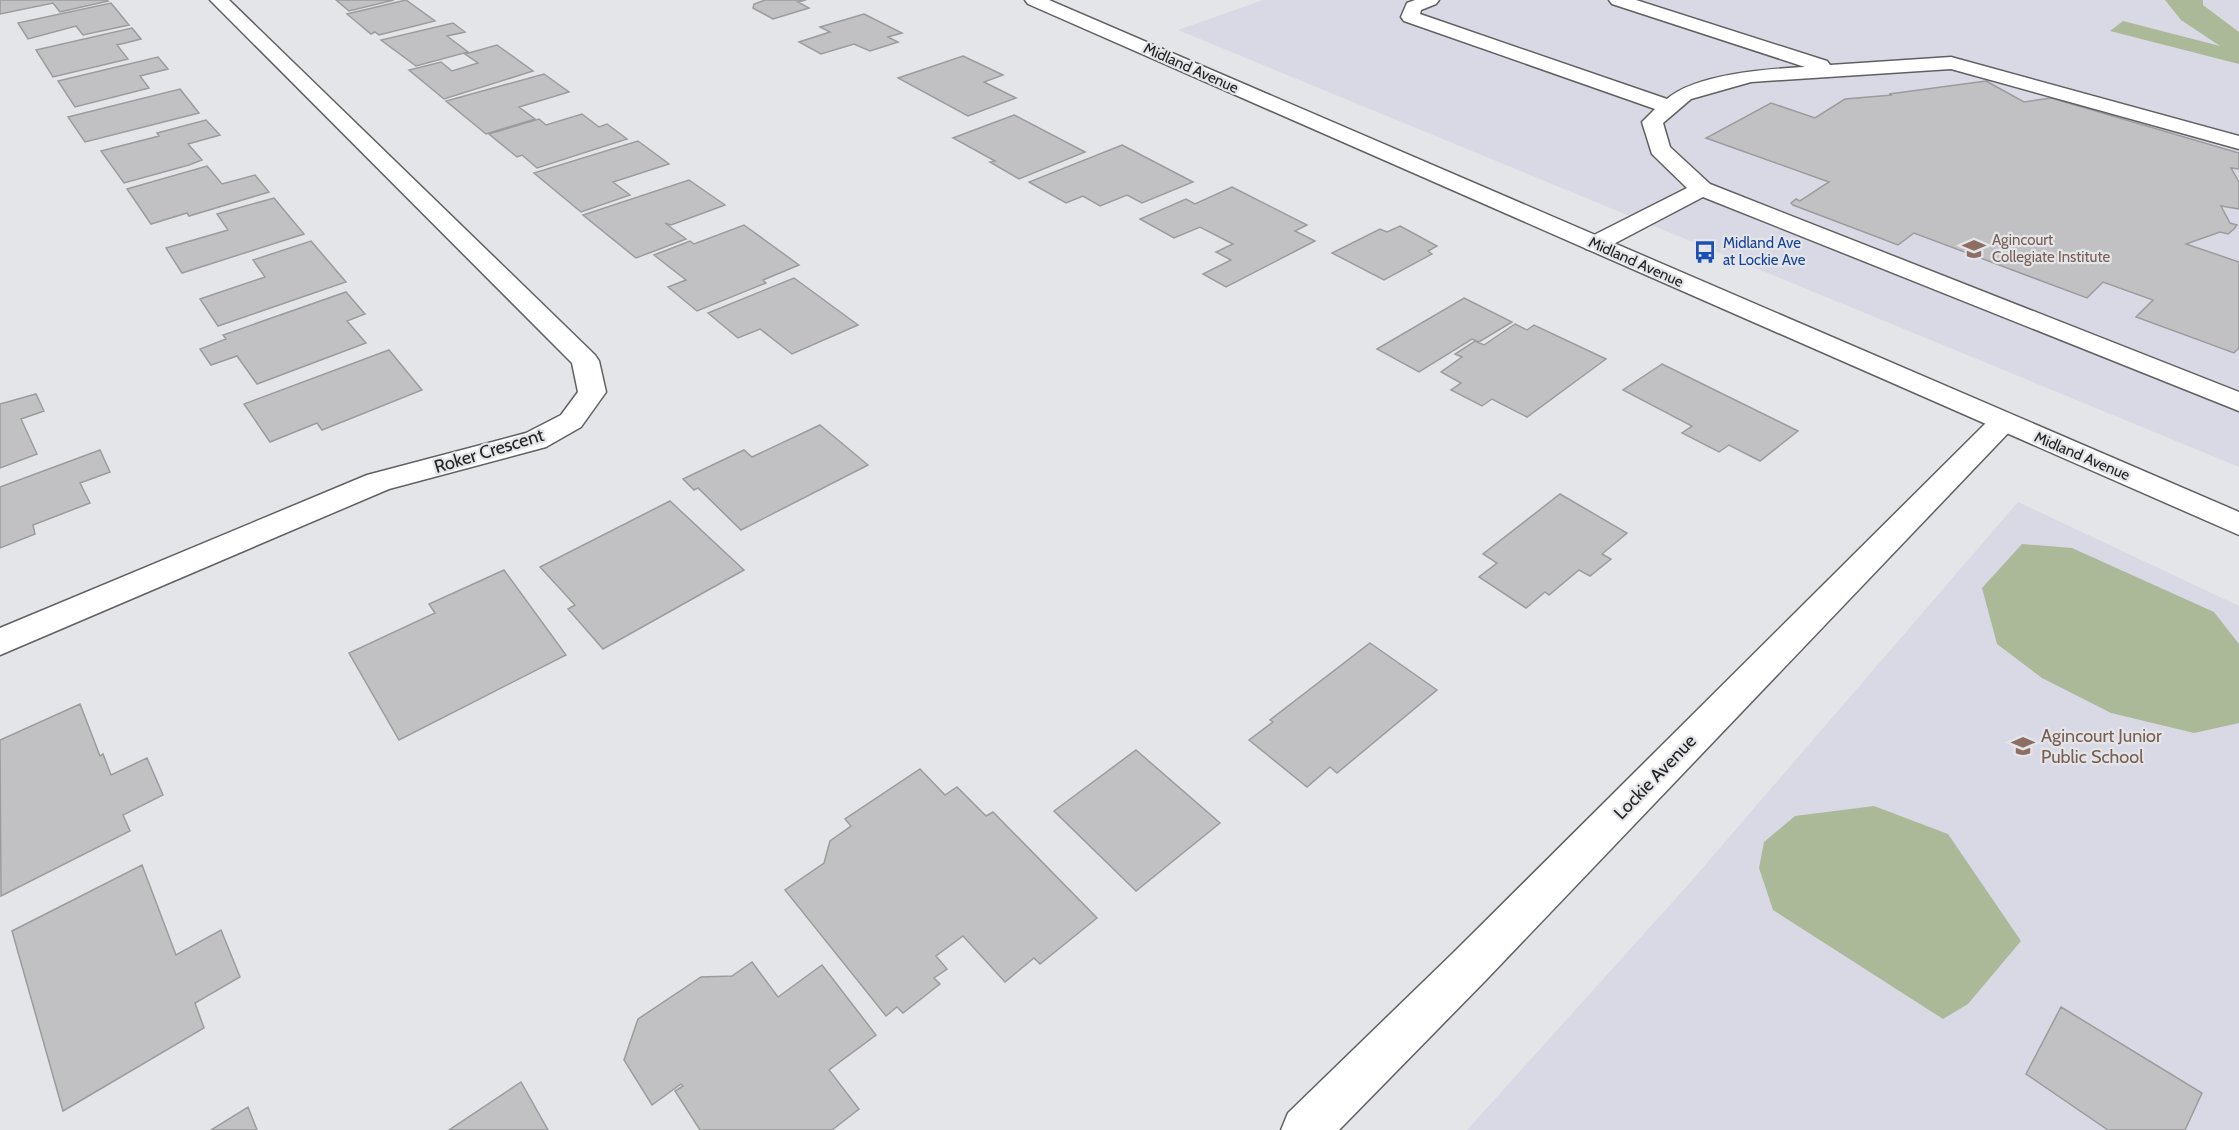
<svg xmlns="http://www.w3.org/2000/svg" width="2239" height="1130" font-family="Cabin,sans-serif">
  <rect width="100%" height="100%" fill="#e4e5e8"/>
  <path fill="#d8d9e4" d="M1263,0H2239V467L1178,30Z
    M2018,502L2239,606V1130H1467L1687,886Z"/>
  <path fill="#acb999" d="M2165,0H2203V5L2239,32V64L2110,31L2123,21L2220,46L2181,20Z
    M2022,544L2072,548L2214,612L2239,644V723L2194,733L2111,713L2042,678L1997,644L1982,588Z
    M1874,806L1948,834L2021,941L1968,1004L1943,1019L1773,910L1759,868L1764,842L1795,816Z"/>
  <path fill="#c1c0c3" stroke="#9c9b9e" stroke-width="1.5" d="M0,0H107L108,1L60,12L53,3L0,14Z
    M336,0H394L349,11Z
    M406,0L435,21L379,35L375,32L371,34L347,14Z
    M765,0H806L798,2L809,8L773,19L753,8L754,4Z
    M111,3L129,25L83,35L76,26L28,39L18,23Z
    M864,14L902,33L888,37L898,42L870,51L854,44L821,54L799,42L830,32L820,27Z
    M453,23L465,32L447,36L468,52L416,66L381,40Z
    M132,28L141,39L117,45L128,59L53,77L36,50Z
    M497,45L533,71L444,99L409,70L441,62L452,71L478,63L465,54Z
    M963,56L1003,75L984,82L1016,98L968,116L898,78Z
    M158,57L168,69L140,76L149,88L75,107L58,81Z
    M544,74L569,92L519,107L535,119L486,134L446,101Z
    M1986,81L2024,102L2051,98L2239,153V169L2231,168L2239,182V209L2221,206L2230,223L2237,225L2234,229L2228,234L2220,232L2186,244L2239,262V348L2234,353L2136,317L2153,300L2103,282L2087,298L1914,233L1898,245L1793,205L1791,203L1796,199L1800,201L1829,182L1706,138L1771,103L1815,118L1845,99L1892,95L1889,94Z
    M180,89L199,113L85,142L68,117Z
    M582,114L599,127L607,124L627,139L537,168L522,155L517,157L489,134L539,119L546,125Z
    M1014,115L1016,116L1085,152L1019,179L990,162L995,161L953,138Z
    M206,120L220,135L188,144L202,160L189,165L124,183L101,151L159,136L157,133Z
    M638,141L669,164L613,182L630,195L581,212L534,173Z
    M1122,145L1193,182L1142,203L1127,195L1100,206L1083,196L1066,203L1029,182Z
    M207,166L222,184L255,175L269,192L189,216L187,213L151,224L127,189Z
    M689,180L725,205L671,225L665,223L686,239L636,258L583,215Z
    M1232,187L1307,225L1295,231L1315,241L1226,287L1203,274L1231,260L1216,252L1233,244L1200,227L1174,238L1140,219L1186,199L1195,204Z
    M274,198L304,234L182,273L166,248L228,230L217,214Z
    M744,225L799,265L763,280L766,283L697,311L668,287L686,280L654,255L690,241L694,244Z
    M1400,226L1437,246L1428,251L1432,254L1384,280L1332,253L1380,229L1387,232Z
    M311,241L346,282L218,326L200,299L265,277L253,260Z
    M794,278L858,325L792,354L760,329L738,338L708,313Z
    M346,292L365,314L347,321L366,343L350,349L257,384L237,356L211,365L200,349L226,339L223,335Z
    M1464,298L1512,322L1479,342L1472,339L1419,372L1377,349Z
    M1515,324L1527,330L1534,325L1606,359L1527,417L1492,399L1482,406L1451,390L1461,383L1441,372L1462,357L1455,354L1475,341L1484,345Z
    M389,350L422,390L322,430L317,423L270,442L244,404Z
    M1662,364L1798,431L1760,461L1729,445L1719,452L1682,433L1692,426L1623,390Z
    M36,394L44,411L21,419L37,454L0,468V404Z
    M820,425L868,465L741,530L698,488L694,490L683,479L744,450L752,457Z
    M100,450L110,472L80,483L90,503L33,525L35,534L0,548V487Z
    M1560,494L1627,533L1602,554L1611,559L1590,576L1579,570L1549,595L1545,592L1526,608L1479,577L1497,563L1483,554Z
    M670,501L744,570L603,649L568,609L575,605L540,567Z
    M504,570L566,655L399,740L349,653L435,613L429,604Z
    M1370,643L1437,690L1337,773L1330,767L1307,787L1249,740L1273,722L1270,720Z
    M80,704L100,756L103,754L111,775L147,758L163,795L123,815L130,831L1,896L0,740Z
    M1136,750L1220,823L1136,891L1054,811Z
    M920,769L945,795L957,787L986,816L993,812L1097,918L1040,964L1034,958L1005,982L963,936L936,956L947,969L934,978L940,984L903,1013L897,1007L886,1016L785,890L824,863L830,841L851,826L845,819Z
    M142,865L176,955L221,930L240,977L195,1003L204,1028L63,1111L12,931Z
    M752,962L778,997L822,965L876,1035L829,1070L859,1109L832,1130H700L675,1091L683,1086L681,1084L652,1105L624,1060L638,1019L701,977L732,976Z
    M2061,1007L2202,1093L2185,1130H2108L2026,1074Z
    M521,1082L548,1130H449Z
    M248,1107L257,1130H211Z"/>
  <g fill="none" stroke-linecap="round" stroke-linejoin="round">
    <g stroke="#606063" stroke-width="3">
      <path id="lane" d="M1415,0H1439L1436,4L1421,10L1420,14L1667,99C1696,74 1767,69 1805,67L1612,4L1609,0H1636L1827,61L1830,65L1951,57L2239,136V149L1951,69L1751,82L1691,99L1663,123L1670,147L1710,184L2239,392V411L1703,197L1604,249L1595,251L1586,249L1583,244L1586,239L1687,188L1652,154L1642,122L1655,109L1404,21L1401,17L1407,3Z"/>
    </g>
    <g stroke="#606063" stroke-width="3">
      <path id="street" d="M210,0H229L595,355L599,361L606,392L581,427L546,447L389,489L0,655V628L367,475L526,433L561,415L578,392L572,363Z
        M2003,413L2013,416L2018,422L2013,428L1486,980L1339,1130H1281L1288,1113L1454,952L1993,416Z"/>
    </g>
    <g stroke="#606063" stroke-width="3">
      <path id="secondary" d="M1025,0H1049L2239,512V535L1028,4Z"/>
    </g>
    <use href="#lane" fill="#fff" fill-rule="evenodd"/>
    <use href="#street" fill="#fff" fill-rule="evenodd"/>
    <use href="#secondary" fill="#fff" fill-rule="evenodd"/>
  </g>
  <defs>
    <g id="school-bare" transform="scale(1.8)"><path d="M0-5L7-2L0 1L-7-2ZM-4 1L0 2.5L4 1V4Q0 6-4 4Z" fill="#8d6e63" stroke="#e4e5e8" stroke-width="2.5" paint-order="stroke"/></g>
    <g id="bus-bare" transform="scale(1.8)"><path d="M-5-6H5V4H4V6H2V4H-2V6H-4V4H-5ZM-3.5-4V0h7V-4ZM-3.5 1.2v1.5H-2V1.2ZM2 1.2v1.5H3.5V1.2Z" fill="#1a4fb4" stroke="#e4e5e8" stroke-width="2.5" paint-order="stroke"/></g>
  </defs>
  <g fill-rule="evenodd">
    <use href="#school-bare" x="1974" y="249"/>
    <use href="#bus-bare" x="1705" y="252"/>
    <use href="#school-bare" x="2023" y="746"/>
  </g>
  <g text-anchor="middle" stroke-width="4.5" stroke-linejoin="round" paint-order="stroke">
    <g font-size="15" fill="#232325" stroke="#e4e5e8">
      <text transform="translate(1191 68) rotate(24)" y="5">Midland Avenue</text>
      <text transform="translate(1636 262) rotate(24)" y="5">Midland Avenue</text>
      <text transform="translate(2082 456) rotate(23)" y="5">Midland Avenue</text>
    </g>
    <g font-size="15" fill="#785e54" stroke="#e4e5e8" text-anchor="start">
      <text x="1992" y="245">Agincourt<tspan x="1992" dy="17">Collegiate Institute</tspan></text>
    </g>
    <g font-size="15" fill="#164399" stroke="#e4e5e8" text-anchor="start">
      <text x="1723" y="248">Midland Ave<tspan x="1723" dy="17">at Lockie Ave</tspan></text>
    </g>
    <g font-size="18" fill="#232325" stroke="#e4e5e8">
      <text transform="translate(489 451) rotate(-17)" y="6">Roker Crescent</text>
      <text transform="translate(1655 777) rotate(-46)" y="6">Lockie Avenue</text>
    </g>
    <g font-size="18" fill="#785e54" stroke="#e4e5e8" text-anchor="start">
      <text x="2041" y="742">Agincourt Junior<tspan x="2041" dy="21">Public School</tspan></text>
    </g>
  </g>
</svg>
